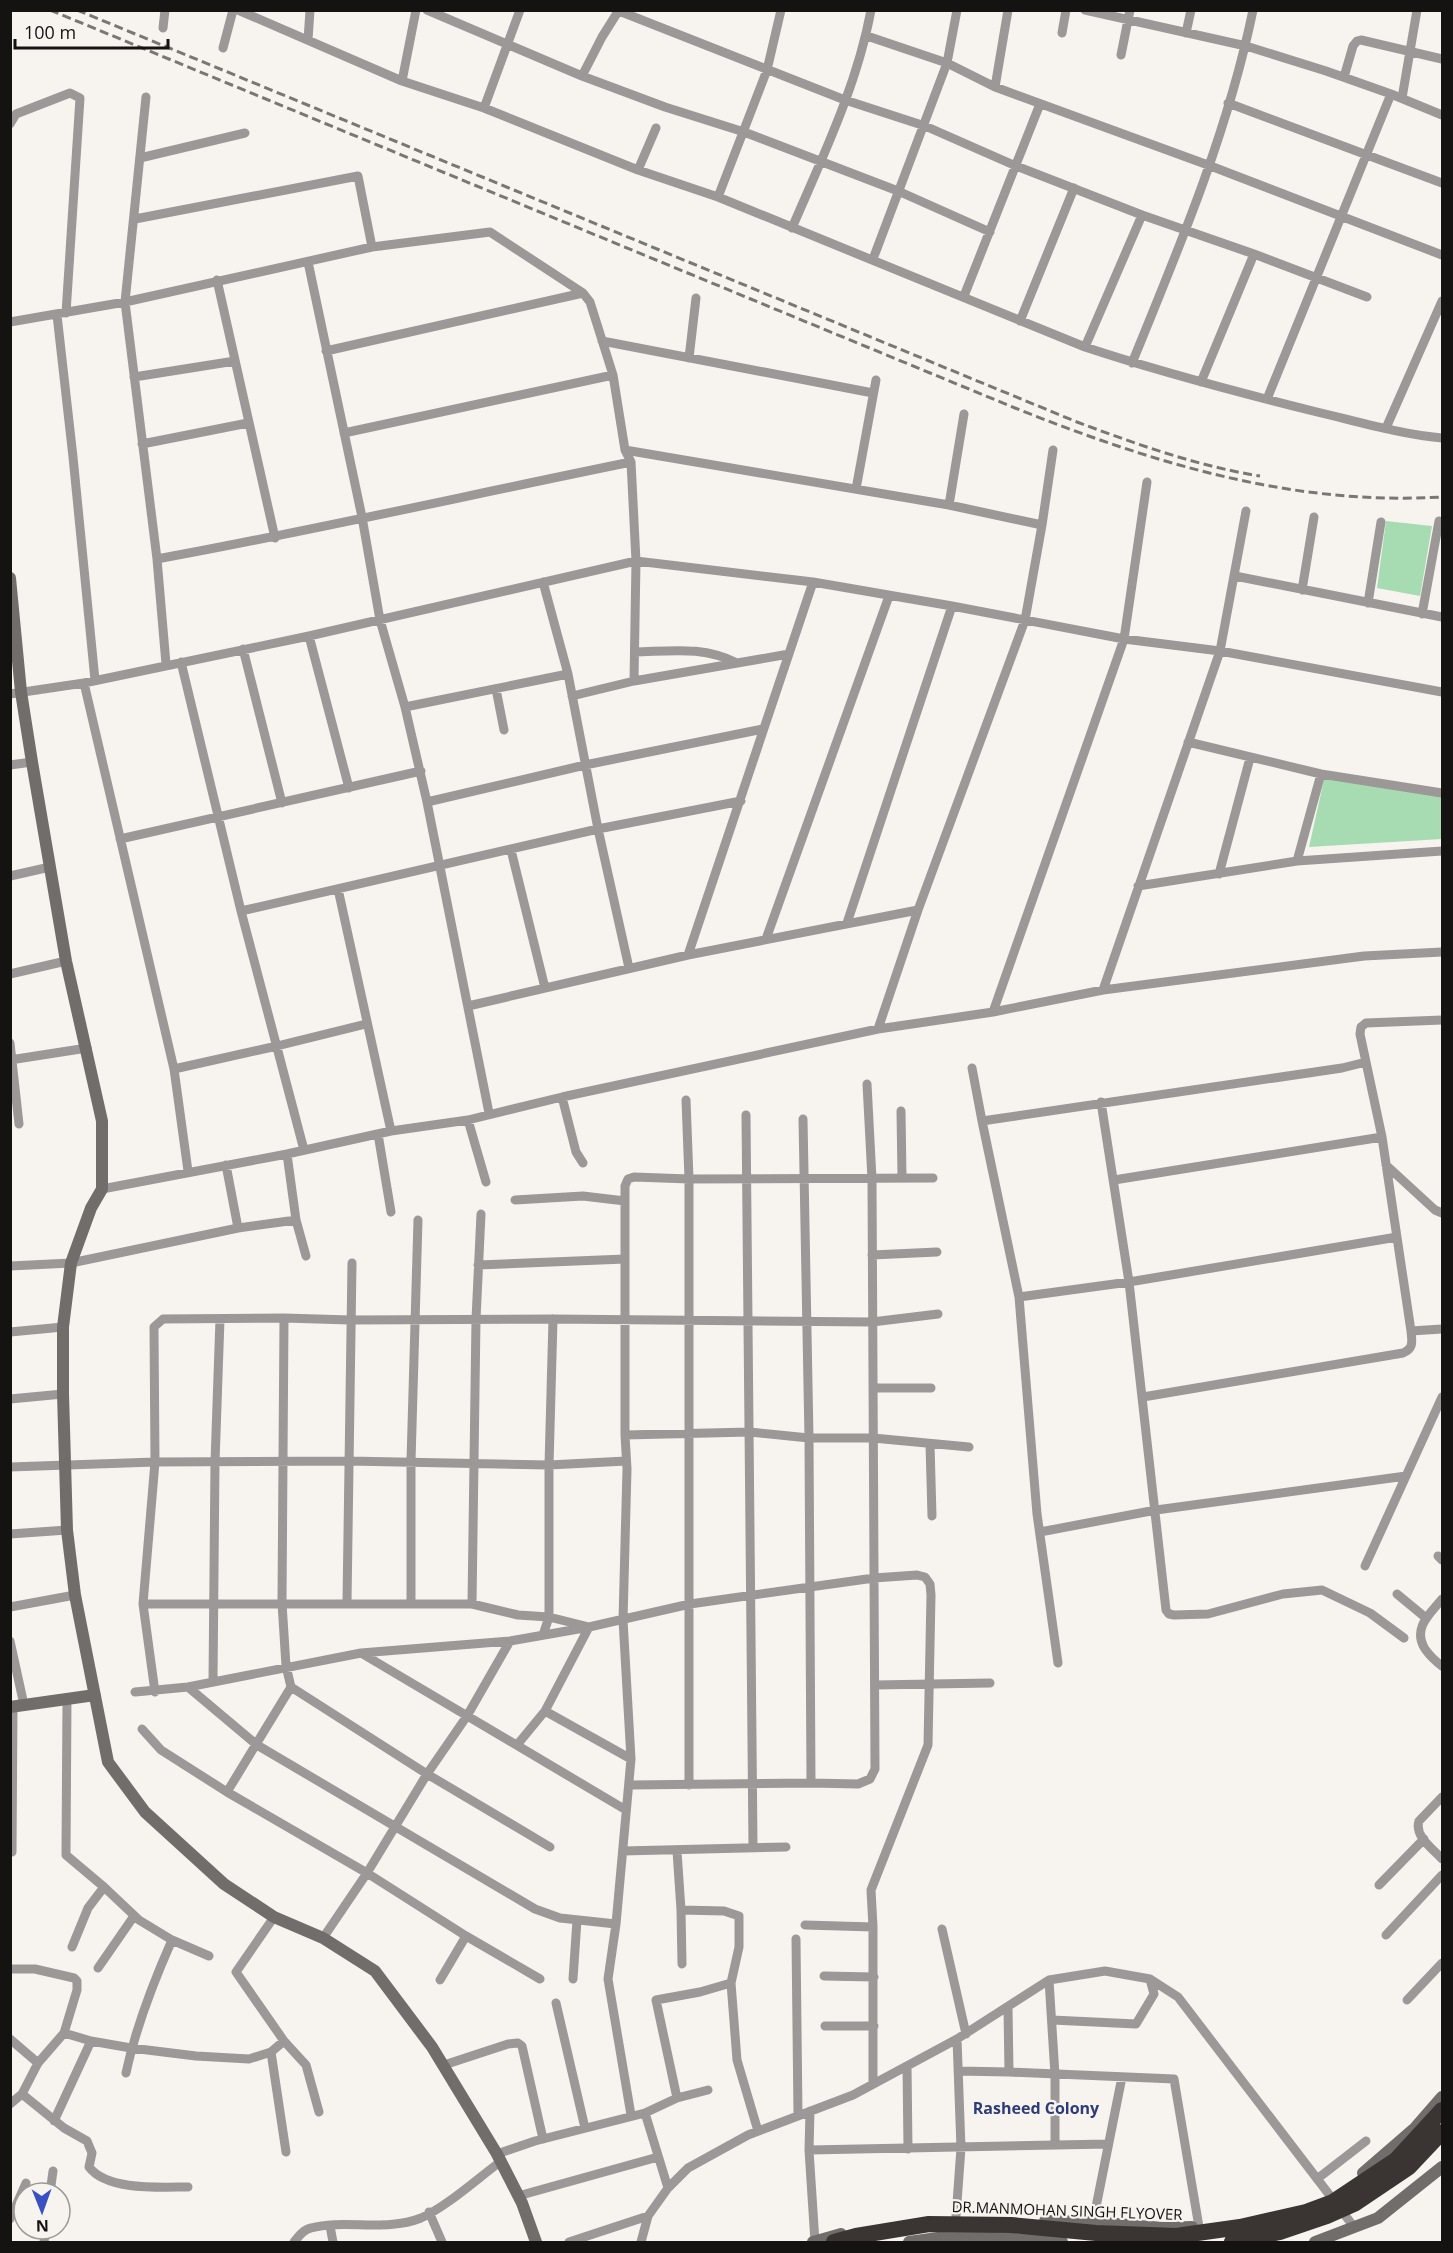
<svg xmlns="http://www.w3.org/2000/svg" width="1453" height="2253" font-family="'Open Sans',sans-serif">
  <rect width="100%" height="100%" fill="#f7f4ef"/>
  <path fill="#a7dbb2" d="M1386,521L1432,526L1420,596L1377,588Z
    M1326,771L1442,792V839L1309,847Z"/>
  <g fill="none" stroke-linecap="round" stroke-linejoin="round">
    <path stroke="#9b9897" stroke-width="9" d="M238,10L402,81L484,108L638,170L718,197L1085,347C1160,372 1237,392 1313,411C1356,421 1399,434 1442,438
      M427,10L582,76L665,107L744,132L898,191L990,232
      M1085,10L1246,46L1326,71L1391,94
      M619,11L845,100L925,126L1016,166L1142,215L1254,254L1367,297
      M163,28L165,10
      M1062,33L1066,10
      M1186,33L1191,10
      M867,36L947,63L995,87L1208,165L1442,255
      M308,40L310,10
      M223,48L233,10
      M1121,55L1130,10
      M582,76L602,37L619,10
      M1344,77L1353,46L1357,41L1361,40L1442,59
      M402,81L416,10
      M995,87L1008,10
      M146,97L125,302L157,559L166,664
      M1402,98L1417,10
      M1228,103L1442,183
      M484,108L520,10
      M10,124L16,114L70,93L80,98L66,313
      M140,158L245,133
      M638,170L656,128
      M718,197L767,70L781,10
      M135,219L358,176L372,247
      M792,228C822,158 857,86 871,10
      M873,259L947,63L957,10
      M308,262L362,517L380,620L405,707L427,802L489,1113
      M217,280L275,538
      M964,296L1040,104
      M57,315L73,457L95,680
      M1020,321L1074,188
      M10,322L125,302L372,247L490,232L583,293L590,302L613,375L625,450L631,462L636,561L634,681
      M602,341L873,393
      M1085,347L1142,215
      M326,351L583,293
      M689,358L696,298
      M1132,363C1179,248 1228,132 1253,10
      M134,377L235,361
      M1201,382L1254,254
      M1267,399L1391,94L1442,115
      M1386,428L1442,301
      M344,433L613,375
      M142,444L248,423
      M625,450L949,505L1042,525
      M856,489L876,380
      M949,505L964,414
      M157,559C316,530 473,494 631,462
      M1235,576L1442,617
      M543,582L568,674L598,829L629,968
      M1302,590L1314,517
      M1368,603L1381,522
      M1422,614L1439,521
      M309,636L349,788
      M243,649L282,803
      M635,652C673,651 703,646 737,663
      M181,662L241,911L304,1150
      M84,683L174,1069L188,1171
      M496,689L504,730
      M10,694L84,683L309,636L636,561L813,582L952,606L1124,639L1220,651L1442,692
      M572,696L634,681L789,654
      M405,707L568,674
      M1188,742L1321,774L1442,793
      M10,765L32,762
      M427,802L585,765L763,729
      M120,839L421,771
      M511,850L545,988
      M1297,861L1321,774
      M1219,874L1250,758
      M10,876L50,867
      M1138,886L1297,861L1442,851
      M338,889L391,1131
      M241,911L598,829L741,801
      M847,923L952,606
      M766,939L889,596
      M688,955L813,582
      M10,974L66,961
      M1103,990L1220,651L1246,511
      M468,1006L688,955L918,910
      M993,1012L1124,639L1147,482
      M878,1029L918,910L1025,620L1042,525L1053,450
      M10,1043L19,1124
      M10,1060L87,1048
      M972,1068L982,1121
      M174,1069L277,1046L366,1024
      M562,1097L576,1152L583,1163
      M686,1100L689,1179V1785
      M1101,1102L1129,1282L1166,1610L1169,1614L1174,1615L1208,1614L1283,1594L1322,1590L1370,1613L1404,1638
      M901,1111L902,1178
      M746,1115L753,1846
      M803,1119L809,1438L811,1783
      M468,1120L486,1182
      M378,1134L391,1212
      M287,1154L296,1220L306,1256
      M226,1165L238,1228
      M1386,1165L1435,1210L1442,1213
      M1114,1180L1382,1137
      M102,1189L287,1154L391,1131L468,1120L562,1097L878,1029L993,1012L1103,990L1364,956L1442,952
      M515,1200L583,1196L625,1201
      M872,1255L937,1252
      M478,1265L625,1259
      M10,1266L71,1263L238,1228L296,1220
      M1019,1297L1129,1282L1397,1237
      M284,1318L282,1603L286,1666L291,1687L427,1774L550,1847
      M1411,1331L1442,1329
      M10,1332L63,1327
      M873,1388H931
      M1143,1397L1403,1353C1414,1348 1412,1342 1411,1331L1382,1137L1360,1034L1361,1027L1366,1023L1442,1020
      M10,1399L63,1394
      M625,1435L750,1432L809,1438H873L969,1447
      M930,1444L932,1516
      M10,1467L155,1462L349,1461L549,1465L626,1461
      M1040,1532L1156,1510L1406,1476
      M10,1534L67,1530
      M1438,1556L1442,1560
      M1365,1566L1442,1397
      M1397,1594L1426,1618
      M1442,1599C1430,1614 1412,1628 1425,1649C1430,1656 1435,1661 1442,1666
      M347,1602L352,1263
      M411,1603V1461L418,1220
      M143,1604H472L518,1615L549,1617L589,1627L690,1604L874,1578L917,1575L925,1577L930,1584L931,1595L928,1745L871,1890L873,1927V2083
      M472,1604L476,1319L481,1214
      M10,1607L75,1595
      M543,1635L549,1617V1465L553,1319
      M10,1641L24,1705
      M361,1653L626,1810
      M1058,1663L1037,1514L1019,1297L982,1121L1342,1068L1366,1062
      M213,1682L215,1462L220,1319
      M875,1685L990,1683
      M188,1687L257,1745L535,1909L560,1918L616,1924
      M135,1692L188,1687L361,1653L510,1641L584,1628
      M155,1692L143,1604L155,1462L154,1327L163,1319L284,1318L350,1320L553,1319L872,1322L938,1314
      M67,1698L66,1855L104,1887L139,1920L172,1940L209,1956
      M545,1711L631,1759
      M142,1729L161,1750L227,1792L367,1873L466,1936L540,1979
      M517,1745L545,1711L589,1627
      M629,1785L811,1783L858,1784L870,1779L875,1769L872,1179L867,1084
      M227,1792L291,1687
      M1442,1797L1419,1821C1414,1836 1433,1849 1442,1859
      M623,1851L786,1847
      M677,1851L681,1910L724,1911L739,1916V1947L731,1983L737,2060L758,2131
      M12,1852L13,1706
      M1379,1885L1424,1839
      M681,1910L682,1964
      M274,1917L236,1972L284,2041L306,2065L319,2112
      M805,1925L873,1927
      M942,1929L966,2034
      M1386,1935L1442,1875
      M323,1938L367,1873L427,1774L467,1716L510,1641
      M796,1939L798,2116
      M72,1947L88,1908L104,1887
      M98,1968L134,1916
      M10,1969H35L74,1978L77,1981V1990L64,2033L38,2063L22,2094L10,2104
      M824,1976L874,1977
      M573,1979L577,1920
      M440,1980L466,1936
      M1049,1980L1055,2075V2145
      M1407,2000L1442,1963
      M556,2003L585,2128
      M1008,2008L1009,2072
      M1052,2020L1136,2024L1154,1994L1150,1979
      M825,2026H874
      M64,2033L91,2041L131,2048L196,2056L249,2059L271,2052
      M10,2039L38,2063
      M284,2041L271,2052L286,2152
      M444,2065L508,2044L518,2043L522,2046L543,2139
      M907,2066L908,2149
      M958,2071L1009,2072L1174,2079L1199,2227
      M126,2073C136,2026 153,1983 172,1940
      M22,2094L64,2128L87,2141L92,2153L89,2167C107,2191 161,2187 188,2187
      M677,2098L656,2000L700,1992L731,1983
      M810,2111L809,2150L1108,2144
      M645,2113L668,2188
      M631,2115L608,1979L616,1924L631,1759L623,1620L627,1469L625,1435V1186L628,1179L634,1177L689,1179L933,1178
      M54,2121L91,2041
      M809,2150L815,2242
      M497,2154L535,2141L645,2113L677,2098L708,2090
      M1317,2179L1366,2141
      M50,2193L53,2171
      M518,2196L658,2157
      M429,2212L442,2242
      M956,2216L961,2148L957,2039
      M10,2219L26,2183
      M1093,2222L1122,2077
      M330,2226L333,2242
      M44,2242L46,2229
      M294,2242C298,2237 304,2229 311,2228C344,2219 386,2232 421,2218C446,2207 477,2179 500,2162
      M569,2242L648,2216
      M641,2242L648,2216L668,2188L688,2168L748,2135L853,2095L957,2039L1049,1980L1105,1971L1150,1979L1178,1997L1354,2227"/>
    <path stroke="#706d6b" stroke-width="12" d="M10,578L21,692L32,762L66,961L102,1121V1189L91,1208L71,1263L63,1327V1394L67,1530L75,1595L108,1762L145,1812L224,1884L274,1917L323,1938L375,1971L432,2047L497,2154L522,2203L536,2242
      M10,1707L95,1695
      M1363,2173L1415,2128L1442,2097
      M1045,2221L1093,2222L1163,2228L1192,2227
      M813,2242L841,2234
      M909,2242L938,2238L979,2237L1062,2242
      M1315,2242L1378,2218L1442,2167"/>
    <path stroke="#3a3533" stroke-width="16" d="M834,2242L856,2236L929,2224L1011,2225L1096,2233L1176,2236L1240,2227L1306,2212L1333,2202L1396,2160L1442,2110
      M1232,2242L1280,2232L1327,2216L1354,2204L1409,2167L1442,2132"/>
    <path stroke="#797774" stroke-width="3" stroke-dasharray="9 4.5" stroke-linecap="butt" d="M50,10L1015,408C1153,463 1292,506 1442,497
      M77,10L1077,422C1136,444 1197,466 1260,476"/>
  </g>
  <g text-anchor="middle" stroke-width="4.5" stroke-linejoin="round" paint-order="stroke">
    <g font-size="15" fill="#141311" stroke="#f7f4ef">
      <text transform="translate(1067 2211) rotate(2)" y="5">DR.MANMOHAN SINGH FLYOVER</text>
    </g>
    <g font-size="16" font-weight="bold" fill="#2d3c76" stroke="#f7f4ef">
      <text x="1036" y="2114">Rasheed Colony</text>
    </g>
  </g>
  <rect width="1453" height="2253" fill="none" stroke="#141311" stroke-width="24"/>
  <g transform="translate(42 2211) rotate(179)"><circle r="28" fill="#f7f4ef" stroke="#9c9a96" stroke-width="1.5"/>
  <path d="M0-4.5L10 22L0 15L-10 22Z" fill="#3950c2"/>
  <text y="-9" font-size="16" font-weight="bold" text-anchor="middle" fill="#141311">N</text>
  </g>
  <path d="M15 39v9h153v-9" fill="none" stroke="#141311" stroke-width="3"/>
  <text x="24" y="39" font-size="18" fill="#141311" stroke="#f7f4ef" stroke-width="4.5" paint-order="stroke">100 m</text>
</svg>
